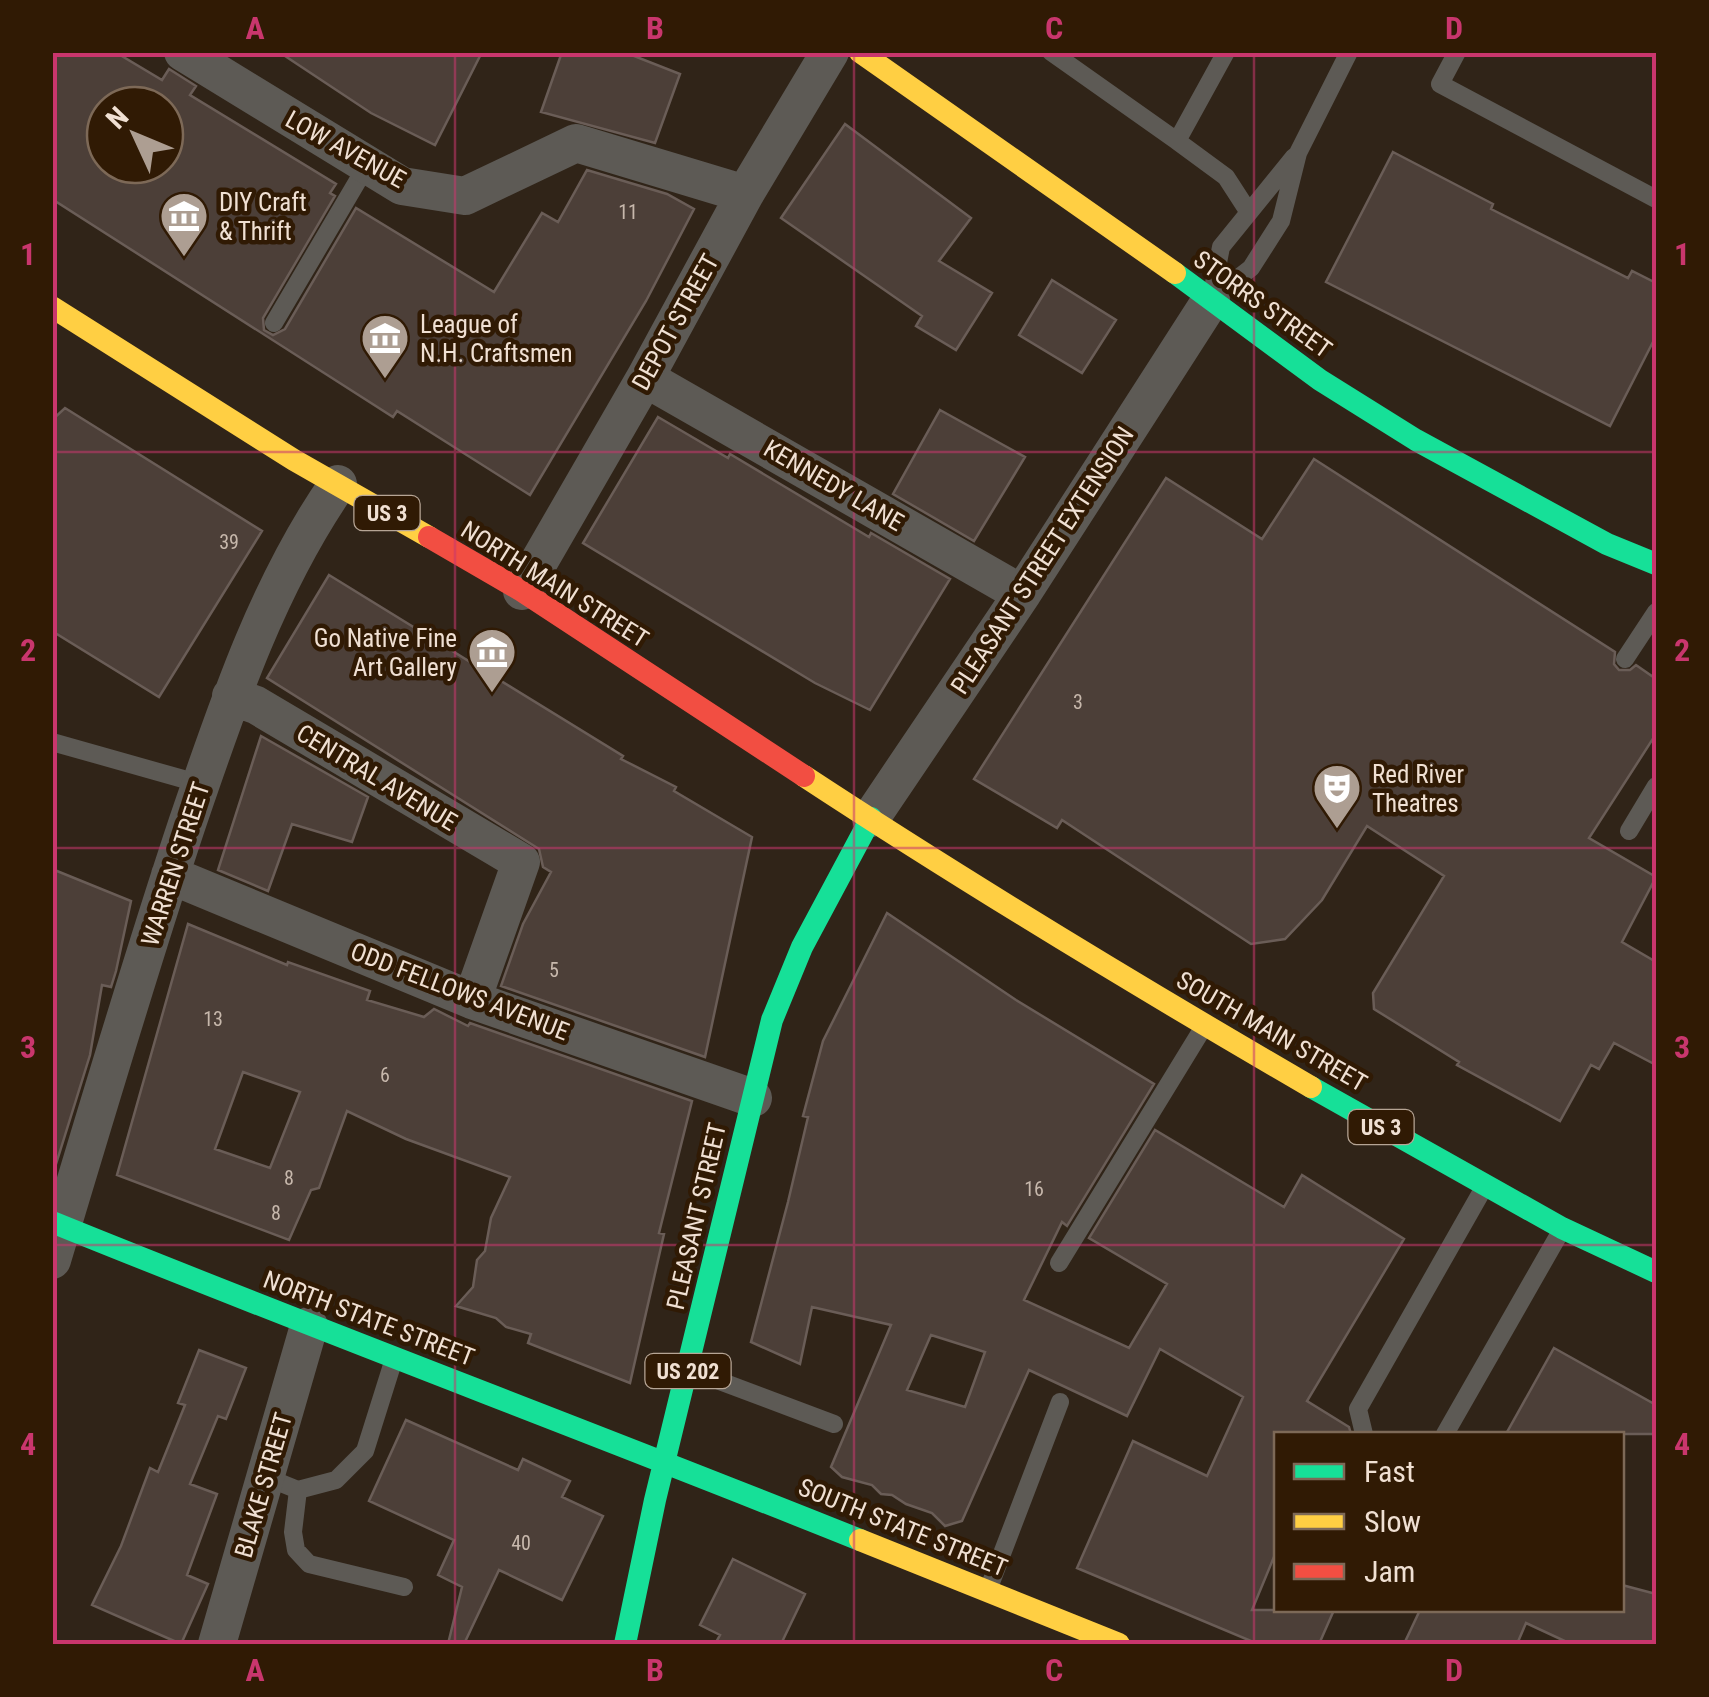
<svg xmlns="http://www.w3.org/2000/svg" width="1709" height="1697" font-family="'Roboto Condensed',sans-serif">
  <rect width="100%" height="100%" fill="#302418"/>
  <path fill="#4c3f38" stroke="#6a5d57" stroke-width="2.5" fill-rule="evenodd" d="M52,52H115L162,80L169,69L196,86L190,95L336,184L330,193L335,196L263,318L264,330L273,335L285,329L356,208L494,292L542,213L558,222L587,170L667,194L694,209L646,301L530,495L397,411L393,417L52,199ZM105,105H165V165H105Z
    M279,52H482L435,145L371,113Z
    M562,52H624L680,74L655,143L541,112Z
    M845,124L971,218L939,261L992,293L956,350L916,326L922,316L781,218Z
    M1393,152L1493,204L1491,209L1628,278L1632,271L1656,283V336L1610,426L1326,282Z
    M1052,280L1116,320L1082,373L1019,335Z
    M65,408L262,531L159,697L52,631V420Z
    M940,410L1025,457L974,541L893,494Z
    M658,417L728,458L730,454L869,537L871,533L950,579L870,710L815,683L583,543Z
    M1314,459L1615,652L1614,664L1619,670H1630L1636,665L1656,679V734L1589,838L1656,877L1622,942L1656,962V1065L1614,1043L1599,1069L1591,1065L1560,1121L1457,1065L1459,1062L1374,1009L1373,993L1444,876L1367,826L1322,900L1285,939L1251,944L1062,820L1057,828L974,779L1166,478L1262,539Z
    M329,575L623,756L621,759L676,787L674,791L752,837L705,1057L501,986L523,924L551,872L543,867L539,849L267,678Z
    M261,736L368,797L352,842L292,824L268,891L218,870Z
    M52,869L131,901L116,971L111,987L102,985L90,1055L56,1164L52,1163Z
    M887,913L1016,1000L1154,1084L1067,1226L1062,1222L1024,1300L1129,1348L1167,1284L1089,1238L1155,1130L1284,1207L1302,1175L1404,1239L1307,1401L1349,1427L1351,1434H1276V1552L1252,1610H1334L1319,1644H1258L1077,1568L1133,1441L1207,1476L1243,1397L1160,1349L1127,1416L1029,1370L962,1521L945,1526L932,1513L906,1504L892,1495L881,1494L872,1485L842,1477L831,1467L891,1325L812,1307L800,1364L751,1342L788,1202L808,1117L803,1116L823,1041ZM931,1335L985,1352L965,1407L907,1390Z
    M188,924L287,965L288,962L370,991L367,1000L424,1017L434,1009L468,1026L470,1023L692,1101L659,1233L664,1234L630,1383L528,1343L531,1334L506,1327L496,1318L456,1306L473,1287L477,1260L485,1251L491,1218L510,1177L406,1139L347,1111L319,1188L311,1190L289,1240L117,1175ZM243,1072L300,1092L270,1168L215,1149Z
    M1554,1348L1656,1405V1434H1506Z
    M199,1350L246,1368L226,1419L218,1416L190,1484L217,1494L187,1575L208,1584L181,1644L92,1605L121,1546L150,1468L158,1472L185,1405L178,1403Z
    M406,1420L518,1470L523,1459L570,1481L562,1497L603,1516L562,1600L499,1570L464,1644H448L462,1587L438,1575L454,1540L369,1501Z
    M733,1559L805,1594L781,1644H715L720,1635L700,1625Z
    M1622,1585L1656,1594V1644H1571L1526,1623L1517,1644H1404L1420,1610H1622Z"/>
  <g fill="none" stroke-linecap="round" stroke-linejoin="round">
    <path stroke="#5d5a55" stroke-width="18" d="M1051,52L1177,141L1226,52
      M1457,52L1440,84L1656,199
      M1177,141L1226,177L1248,211
      M1212,294L1221,247L1294,157
      M1215,296L1251,268L1281,221L1298,153L1349,52
      M274,323L367,165
      M1625,659L1656,612
      M52,742L201,784
      M1629,831L1656,786
      M1059,1263L1203,1028
      M693,1371L834,1424
      M1364,1434L1358,1409L1482,1191
      M1445,1434L1561,1231
      M266,1477L298,1490L293,1532L296,1550L309,1564L404,1587
      M298,1490L336,1480L365,1451L393,1362
      M990,1585L1060,1402"/>
    <path stroke="#5d5a55" stroke-width="38" d="M183,52L402,186L465,196L576,143L745,194
      M645,378L1022,594
      M522,591L645,378L745,194L830,52
      M231,696L256,705L521,862L472,1000
      M871,818L1022,594L1211,300
      M170,875L472,1000L753,1098
      M52,1260C96,1114 139,968 187,824C227,707 267,586 338,484
      M217,1644L309,1326"/>
    <path stroke="#16e098" stroke-width="22" d="M1175,273L1320,380L1416,440L1607,544L1656,564
      M1311,1087L1562,1228L1656,1272
      M52,1222C320,1331 591,1432 860,1540
      M625,1644L655,1500L772,1020L802,947L871,818"/>
    <path stroke="#ffcf43" stroke-width="22" d="M860,52L1175,273
      M52,307L294,460L429,537
      M804,776C970,885 1139,987 1311,1087
      M860,1540L1119,1644"/>
    <path stroke="#f24e42" stroke-width="22" d="M429,537L522,591L804,776"/>
  </g>
  <path fill="none" stroke="#c9366d" stroke-width="2.5" stroke-opacity="0.55" d="M455,52V1644M854,52V1644M1254,52V1644M52,452H1656M52,848H1656M52,1245H1656"/>
  <defs>
    <g id="museum-pin" transform="scale(2.5)"><path d="M0 17L-7.5 6A9.5 9.5 0 1 1 7.5 6Z" fill="#ad9e92" stroke="#301a04"/><path d="M0-6L6-3V-2H-6V-3ZM-5-1h2V3h-2ZM-1-1h2V3h-2ZM3-1h2V3H3ZM-6 4H6V6H-6Z" fill="#fff"/></g>
    <g id="theatre-pin" transform="scale(2.5)"><path d="M0 17L-7.5 6A9.5 9.5 0 1 1 7.5 6Z" fill="#ad9e92" stroke="#301a04"/><path d="M-5-5.5Q0-4 5-5.5V0Q5 5 0 6Q-5 5-5 0ZM-3.3-2.5H-1v1.5H-3.3ZM1-2.5H3.3v1.5H1ZM-2.8 1Q0 5.5 2.8 1Z" fill="#fff"/></g>
  </defs>
  <g fill-rule="evenodd">
    <use href="#museum-pin" x="184" y="216"/>
    <use href="#museum-pin" x="385" y="338"/>
    <use href="#museum-pin" x="492" y="652"/>
    <use href="#theatre-pin" x="1337" y="788"/>
  </g>
  <g text-anchor="middle" stroke-width="9" stroke-linejoin="round" paint-order="stroke">
    <g font-size="20" fill="#c7b8ac">
      <text x="628" y="219">11</text>
      <text x="229" y="549">39</text>
      <text x="1078" y="709">3</text>
      <text x="554" y="977">5</text>
      <text x="213" y="1026">13</text>
      <text x="385" y="1082">6</text>
      <text x="289" y="1185">8</text>
      <text x="1034" y="1196">16</text>
      <text x="276" y="1220">8</text>
      <text x="521" y="1550">40</text>
    </g>
    <g fill="#301a04" stroke="#b6a595" stroke-width="2.5">
      <rect x="354.5" y="496" width="65" height="34" rx="8"/>
      <rect x="1348.5" y="1110" width="65" height="34" rx="8"/>
      <rect x="645.5" y="1354" width="85" height="34" rx="8"/>
    </g>
    <g font-size="22" font-weight="bold" fill="#f0e0d3">
      <text x="387" y="521">US 3</text>
      <text x="1381" y="1135">US 3</text>
      <text x="688" y="1379">US 202</text>
    </g>
    <g font-size="25" fill="#f0e0d3" stroke="#301a04">
      <text transform="translate(346 149) rotate(29)" y="9">LOW AVENUE</text>
      <text transform="translate(1263 304) rotate(36)" y="9">STORRS STREET</text>
      <text transform="translate(675 322) rotate(-61)" y="9">DEPOT STREET</text>
      <text transform="translate(834 485) rotate(30)" y="9">KENNEDY LANE</text>
      <text transform="translate(1042 560) rotate(-57)" y="9">PLEASANT STREET EXTENSION</text>
      <text transform="translate(555 584) rotate(32)" y="9">NORTH MAIN STREET</text>
      <text transform="translate(377 777) rotate(31)" y="9">CENTRAL AVENUE</text>
      <text transform="translate(175 864) rotate(-72)" y="9">WARREN STREET</text>
      <text transform="translate(460 991) rotate(21)" y="9">ODD FELLOWS AVENUE</text>
      <text transform="translate(1272 1031) rotate(30)" y="9">SOUTH MAIN STREET</text>
      <text transform="translate(696 1216) rotate(-77)" y="9">PLEASANT STREET</text>
      <text transform="translate(369 1318) rotate(21)" y="9">NORTH STATE STREET</text>
      <text transform="translate(263 1485) rotate(-74)" y="9">BLAKE STREET</text>
      <text transform="translate(903 1527) rotate(22)" y="9">SOUTH STATE STREET</text>
    </g>
    <g font-size="25" fill="#f0e0d3" stroke="#301a04" text-anchor="start">
      <text x="219" y="211">DIY Craft<tspan x="219" dy="29">&amp; Thrift</tspan></text>
      <text x="420" y="333">League of<tspan x="420" dy="29">N.H. Craftsmen</tspan></text>
      <text x="457" y="647" text-anchor="end">Go Native Fine<tspan x="457" dy="29">Art Gallery</tspan></text>
      <text x="1372" y="783">Red River<tspan x="1372" dy="29">Theatres</tspan></text>
    </g>
  </g>
  <rect width="1709" height="1697" fill="none" stroke="#301a04" stroke-width="110"/>
  <rect x="1274" y="1432" width="350" height="180" fill="#301a04" stroke="#7d6957" stroke-width="2.5"/>
  <rect x="1294" y="1464" width="50" height="15" fill="#16e098" stroke="#7d6957" stroke-width="2.5"/>
  <text x="1364" y="1482" font-size="30" fill="#f0e0d3">Fast</text>
  <rect x="1294" y="1514" width="50" height="15" fill="#ffcf43" stroke="#7d6957" stroke-width="2.5"/>
  <text x="1364" y="1532" font-size="30" fill="#f0e0d3">Slow</text>
  <rect x="1294" y="1564" width="50" height="15" fill="#f24e42" stroke="#7d6957" stroke-width="2.5"/>
  <text x="1364" y="1582" font-size="30" fill="#f0e0d3">Jam</text>
  <g transform="translate(135 135) rotate(314)"><circle r="48" fill="#301a04" stroke="#7d6957" stroke-width="2.5"/>
  <path d="M0-8L18 38L0 25L-18 38Z" fill="#ad9e92"/>
  <text y="-15" font-size="28" font-weight="bold" text-anchor="middle" fill="#f0e0d3">N</text>
  </g>
  <rect x="55" y="55" width="1599" height="1587" fill="none" stroke="#c9366d" stroke-width="4"/>
  <g font-size="32" text-anchor="middle" font-weight="bold" fill="#c9366d">
    <text x="255" y="39">A</text>
    <text x="655" y="39">B</text>
    <text x="1054" y="39">C</text>
    <text x="1454" y="39">D</text>
    <text x="28" y="265">1</text>
    <text x="1682" y="265">1</text>
    <text x="28" y="661">2</text>
    <text x="1682" y="661">2</text>
    <text x="28" y="1058">3</text>
    <text x="1682" y="1058">3</text>
    <text x="28" y="1455">4</text>
    <text x="1682" y="1455">4</text>
    <text x="255" y="1681">A</text>
    <text x="655" y="1681">B</text>
    <text x="1054" y="1681">C</text>
    <text x="1454" y="1681">D</text>
  </g>
</svg>
